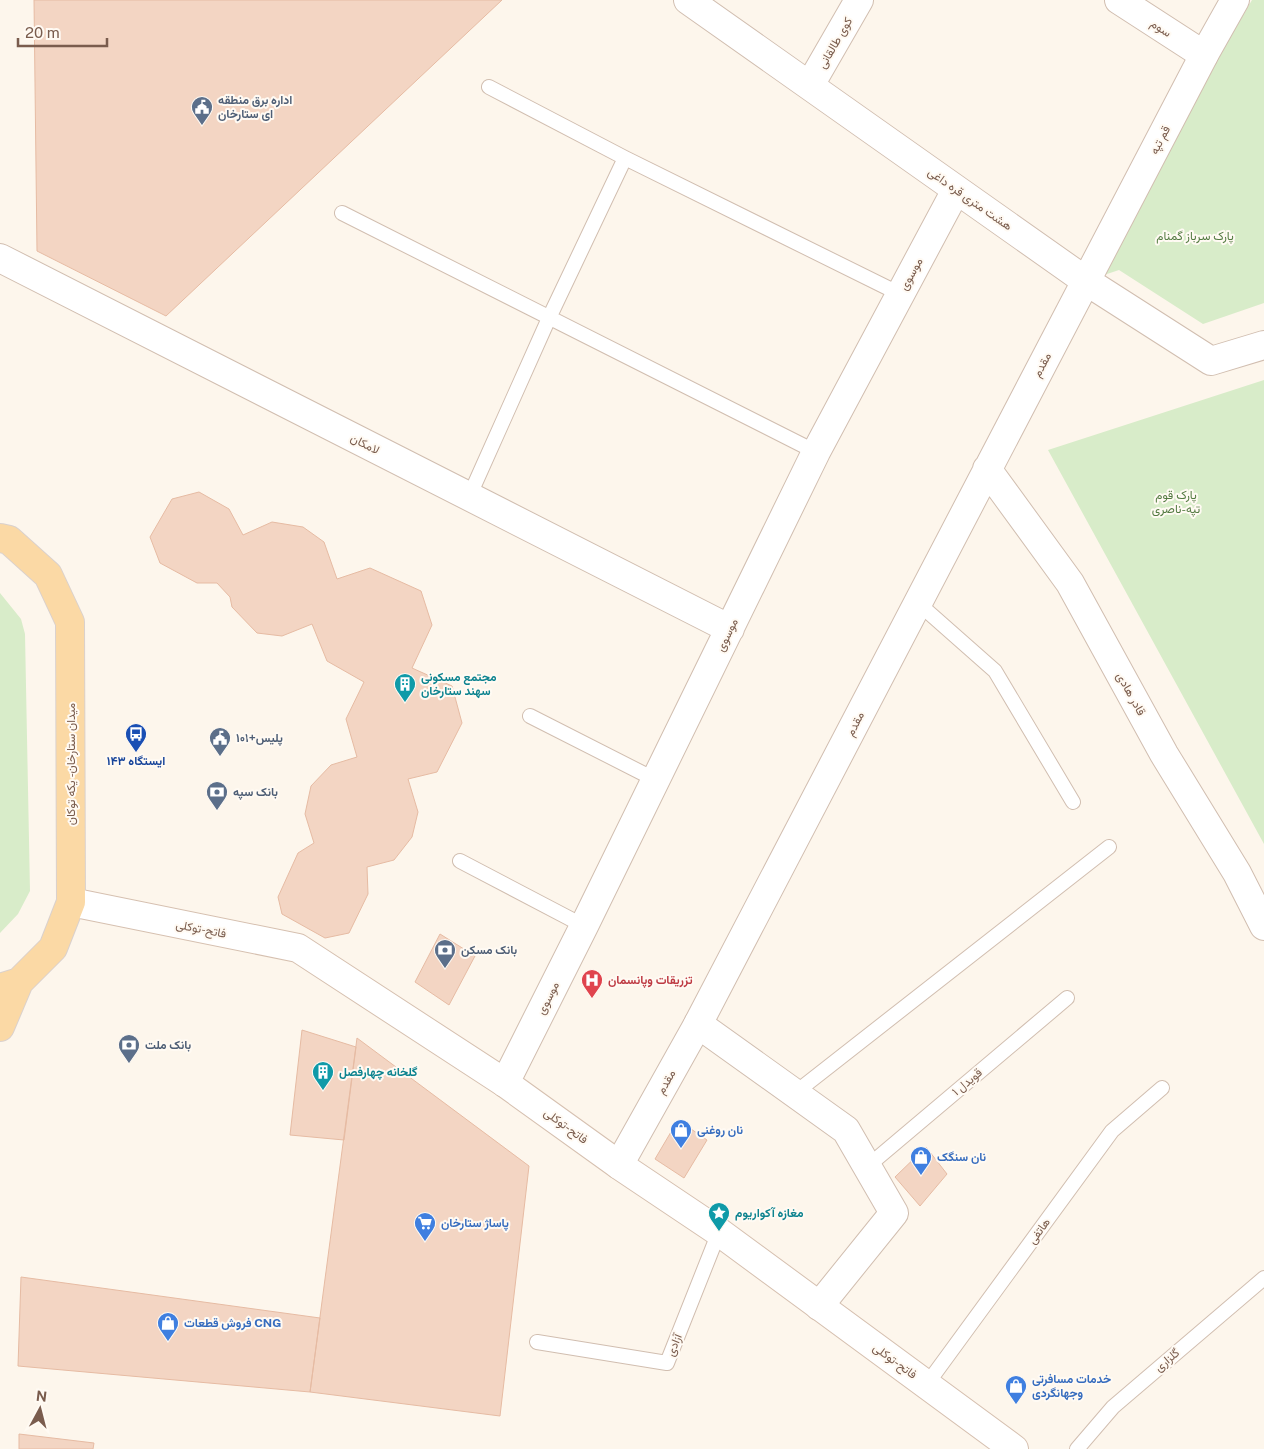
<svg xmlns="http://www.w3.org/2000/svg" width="1264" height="1449" font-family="'Public Sans',Vazirmatn,sans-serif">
  <rect width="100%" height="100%" fill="#fdf6ec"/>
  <path fill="#d8ecc9" d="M1252,0H1264V303L1203,324L1119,270L1086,281Z
    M1264,380V844L1048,450Z
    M0,593L21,619L25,634L30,891L18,914L0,933Z"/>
  <path fill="#f3d5c3" stroke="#e6bba3" d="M34,0H502L166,316L37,251Z
    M199,492L229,509L243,535L272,522L303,527L324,542L337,579L370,568L421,591L432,625L412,668L452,686L462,723L437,772L408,779L418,812L412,837L394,860L367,867L368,894L349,933L325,938L282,914L278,897L298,853L314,843L305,814L311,786L331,765L357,757L346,719L364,682L327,661L312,624L282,636L257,633L232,607L230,597L217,583H197L160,563L150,537L172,499Z
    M440,934L475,956L449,1005L415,982Z
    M302,1030L356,1047L344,1140L290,1135Z
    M357,1038L529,1166L500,1416L310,1392Z
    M678,1120L707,1140L684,1178L655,1159Z
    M926,1147L947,1174L920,1206L895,1177Z
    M21,1277L320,1318L310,1392L18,1366Z
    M19,1434L94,1443L93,1449H19Z"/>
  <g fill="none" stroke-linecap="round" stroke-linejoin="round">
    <g stroke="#d1beb0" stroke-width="16">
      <path id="service" d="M489,87L625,158L900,294
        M342,213L816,452
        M469,497L549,318L625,158
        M918,603L995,671L1073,802
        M530,716L656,780
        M460,861L584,926
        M795,1093L1109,847
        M868,1166L1067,998
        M537,1342L667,1363L719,1232
        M927,1384L1112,1131L1162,1088
        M1077,1449L1113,1407L1264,1278"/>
    </g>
    <g stroke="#d1beb0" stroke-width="30">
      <path id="minor" d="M1119,0L1204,55
        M810,85L859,0
        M0,258L730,629
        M698,1024L846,1130L894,1213L819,1306
        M505,1083L584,926L816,452L956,190"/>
    </g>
    <g stroke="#d1beb0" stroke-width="30">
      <path id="tertiary" d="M688,0L1086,281L1211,361L1264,345
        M987,469L1070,583L1164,754L1237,873L1264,926
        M619,1165L698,1024L1204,55L1235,0"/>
    </g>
    <g stroke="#d6c0b0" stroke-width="30">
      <path id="secondary" d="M71,902L298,948L505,1083L619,1165L719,1232L1014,1449"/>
    </g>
    <g stroke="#dad1cd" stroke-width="30">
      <path id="primary" d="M0,538L9,540L48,575L70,622L71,902L53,948L19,982L0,988
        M0,1027L19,982"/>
    </g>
    <use href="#service" stroke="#fff" stroke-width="14"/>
    <use href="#minor" stroke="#fff" stroke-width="28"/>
    <use href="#tertiary" stroke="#fff" stroke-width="28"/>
    <use href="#secondary" stroke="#fff" stroke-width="28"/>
    <use href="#primary" stroke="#fbd9a5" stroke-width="28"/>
  </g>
  <defs>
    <g id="civic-pin" transform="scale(1.125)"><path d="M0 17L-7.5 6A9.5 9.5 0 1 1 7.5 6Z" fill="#5c6f8a" stroke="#fffaf3"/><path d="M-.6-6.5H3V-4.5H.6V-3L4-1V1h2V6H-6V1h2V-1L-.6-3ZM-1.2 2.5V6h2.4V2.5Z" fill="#fff"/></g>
    <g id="building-pin" transform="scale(1.125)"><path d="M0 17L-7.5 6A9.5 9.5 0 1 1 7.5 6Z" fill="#0f9aa8" stroke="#fffaf3"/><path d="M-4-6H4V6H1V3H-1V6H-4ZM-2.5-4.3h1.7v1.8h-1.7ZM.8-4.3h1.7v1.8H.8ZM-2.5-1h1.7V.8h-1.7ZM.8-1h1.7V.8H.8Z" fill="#fff"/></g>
    <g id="bus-pin" transform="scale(1.125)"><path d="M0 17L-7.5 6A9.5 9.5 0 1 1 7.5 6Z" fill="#1a4fb4" stroke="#fffaf3"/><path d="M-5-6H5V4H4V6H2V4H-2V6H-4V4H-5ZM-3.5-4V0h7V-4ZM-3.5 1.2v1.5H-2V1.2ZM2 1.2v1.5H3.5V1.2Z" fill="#fff"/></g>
    <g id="bank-pin" transform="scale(1.125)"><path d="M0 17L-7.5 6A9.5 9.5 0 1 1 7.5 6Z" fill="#5c6f8a" stroke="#fffaf3"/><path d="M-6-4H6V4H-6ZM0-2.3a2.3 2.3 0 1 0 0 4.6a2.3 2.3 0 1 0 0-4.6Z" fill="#fff"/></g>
    <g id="hospital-pin" transform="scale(1.125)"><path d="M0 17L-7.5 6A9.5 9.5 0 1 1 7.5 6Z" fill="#e0444e" stroke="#fffaf3"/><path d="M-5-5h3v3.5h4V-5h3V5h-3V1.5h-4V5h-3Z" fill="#fff"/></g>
    <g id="shop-pin" transform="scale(1.125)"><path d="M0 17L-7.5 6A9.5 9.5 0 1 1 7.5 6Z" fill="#3f7fe0" stroke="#fffaf3"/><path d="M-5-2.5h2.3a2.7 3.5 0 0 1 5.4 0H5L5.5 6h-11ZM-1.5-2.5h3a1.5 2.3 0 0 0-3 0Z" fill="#fff"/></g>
    <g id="sight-pin" transform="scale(1.125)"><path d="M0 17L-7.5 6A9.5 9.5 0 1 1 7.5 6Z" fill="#0f9aa8" stroke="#fffaf3"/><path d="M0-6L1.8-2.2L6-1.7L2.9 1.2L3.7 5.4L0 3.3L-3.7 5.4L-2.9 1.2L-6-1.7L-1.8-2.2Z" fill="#fff"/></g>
    <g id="supermarket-pin" transform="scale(1.125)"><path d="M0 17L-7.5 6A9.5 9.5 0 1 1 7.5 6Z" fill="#3f7fe0" stroke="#fffaf3"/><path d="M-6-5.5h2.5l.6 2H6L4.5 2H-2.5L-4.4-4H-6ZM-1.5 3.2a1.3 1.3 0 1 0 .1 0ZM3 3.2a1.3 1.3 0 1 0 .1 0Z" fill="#fff"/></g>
  </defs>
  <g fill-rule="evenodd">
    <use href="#civic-pin" x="202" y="107"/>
    <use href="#building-pin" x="405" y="684"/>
    <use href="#bus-pin" x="136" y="734"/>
    <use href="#civic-pin" x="220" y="738"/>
    <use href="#bank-pin" x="217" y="792"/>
    <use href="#bank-pin" x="445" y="950"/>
    <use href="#hospital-pin" x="592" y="980"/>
    <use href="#bank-pin" x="129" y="1045"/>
    <use href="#building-pin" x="323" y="1072"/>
    <use href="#shop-pin" x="681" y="1130"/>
    <use href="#shop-pin" x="921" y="1157"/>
    <use href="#sight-pin" x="719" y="1213"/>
    <use href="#supermarket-pin" x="425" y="1223"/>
    <use href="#shop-pin" x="168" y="1323"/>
    <use href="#shop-pin" x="1016" y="1386"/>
  </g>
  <g text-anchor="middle" stroke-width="4" stroke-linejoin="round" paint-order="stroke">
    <g font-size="12" fill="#7a5c4d" stroke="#fffaf3">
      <text transform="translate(1161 28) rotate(33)" y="4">سوم</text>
      <text transform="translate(835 43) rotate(-60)" y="4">کوی طالقانی</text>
      <text transform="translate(1160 140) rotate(-63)" y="4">قم تپه</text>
      <text transform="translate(970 199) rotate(35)" y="4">هشت متری قره داغی</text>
      <text transform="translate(911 274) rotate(-61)" y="4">موسوی</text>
      <text transform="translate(1042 365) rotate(-62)" y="4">مقدم</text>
      <text transform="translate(365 444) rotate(27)" y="4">لامکان</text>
      <text transform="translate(727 635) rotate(-64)" y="4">موسوی</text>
      <text transform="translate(1131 694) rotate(61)" y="4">قادر هادی</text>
      <text transform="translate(855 724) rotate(-63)" y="4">مقدم</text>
      <text transform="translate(71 764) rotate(-90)" y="4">میدان ستارخان - یکه توکان</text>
      <text transform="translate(201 929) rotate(11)" y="4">فاتح-توکلی</text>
      <text transform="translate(548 998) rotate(-63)" y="4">موسوی</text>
      <text transform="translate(666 1082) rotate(-61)" y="4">مقدم</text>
      <text transform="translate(967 1082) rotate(-40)" y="4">قویدل ۱</text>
      <text transform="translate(566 1126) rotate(36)" y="4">فاتح-توکلی</text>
      <text transform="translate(1039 1231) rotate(-54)" y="4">هاتفی</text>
      <text transform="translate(674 1345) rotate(-68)" y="4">آزادی</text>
      <text transform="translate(1167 1360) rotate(-40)" y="4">گلزاری</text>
      <text transform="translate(895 1361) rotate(36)" y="4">فاتح-توکلی</text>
    </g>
    <g font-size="12" font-weight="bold" fill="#4e5e75" stroke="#fffaf3" text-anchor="start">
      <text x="218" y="104">اداره برق منطقه<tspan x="218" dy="14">ای ستارخان</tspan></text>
      <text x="236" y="742">پلیس+۱۰۱</text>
      <text x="233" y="796">بانک سپه</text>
      <text x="461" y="954">بانک مسکن</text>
      <text x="145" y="1049">بانک ملت</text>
    </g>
    <g font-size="12" fill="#537a41" stroke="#fffaf3">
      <text x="1195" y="240">پارک سرباز گمنام</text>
      <text x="1176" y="499">پارک قوم<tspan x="1176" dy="14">تپه-ناصری</tspan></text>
    </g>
    <g font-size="12" font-weight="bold" fill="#0d838f" stroke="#fffaf3" text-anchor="start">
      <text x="421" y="681">مجتمع مسکونی<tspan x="421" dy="14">سهند ستارخان</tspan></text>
      <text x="339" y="1076">گلخانه چهارفصل</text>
      <text x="735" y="1217">مغازه آکواریوم</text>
    </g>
    <g font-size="12" font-weight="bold" fill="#164399" stroke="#fffaf3">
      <text x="136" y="765">ایستگاه ۱۴۳</text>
    </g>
    <g font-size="12" font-weight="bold" fill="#be3a42" stroke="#fffaf3" text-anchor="start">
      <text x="608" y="984">تزریقات وپانسمان</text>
    </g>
    <g font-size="12" font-weight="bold" fill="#366cbe" stroke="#fffaf3" text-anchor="start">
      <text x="697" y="1134">نان روغنی</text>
      <text x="937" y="1161">نان سنگک</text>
      <text x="441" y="1227">پاساژ ستارخان</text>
      <text x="184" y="1327">فروش قطعات CNG</text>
      <text x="1032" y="1383">خدمات مسافرتی<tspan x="1032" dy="14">وجهانگردی</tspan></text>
    </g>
  </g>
  <g transform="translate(40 1409) rotate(7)" stroke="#fffaf3" stroke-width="4" paint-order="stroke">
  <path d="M0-4L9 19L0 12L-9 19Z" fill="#7a5c4d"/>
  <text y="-8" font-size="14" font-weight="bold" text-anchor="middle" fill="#7a5c4d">N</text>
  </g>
  <path d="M18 38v8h89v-8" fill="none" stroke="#7a5c4d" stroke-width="2.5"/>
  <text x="25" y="38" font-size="15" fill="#7a5c4d" stroke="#fffaf3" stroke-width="4" paint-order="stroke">20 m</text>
</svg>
